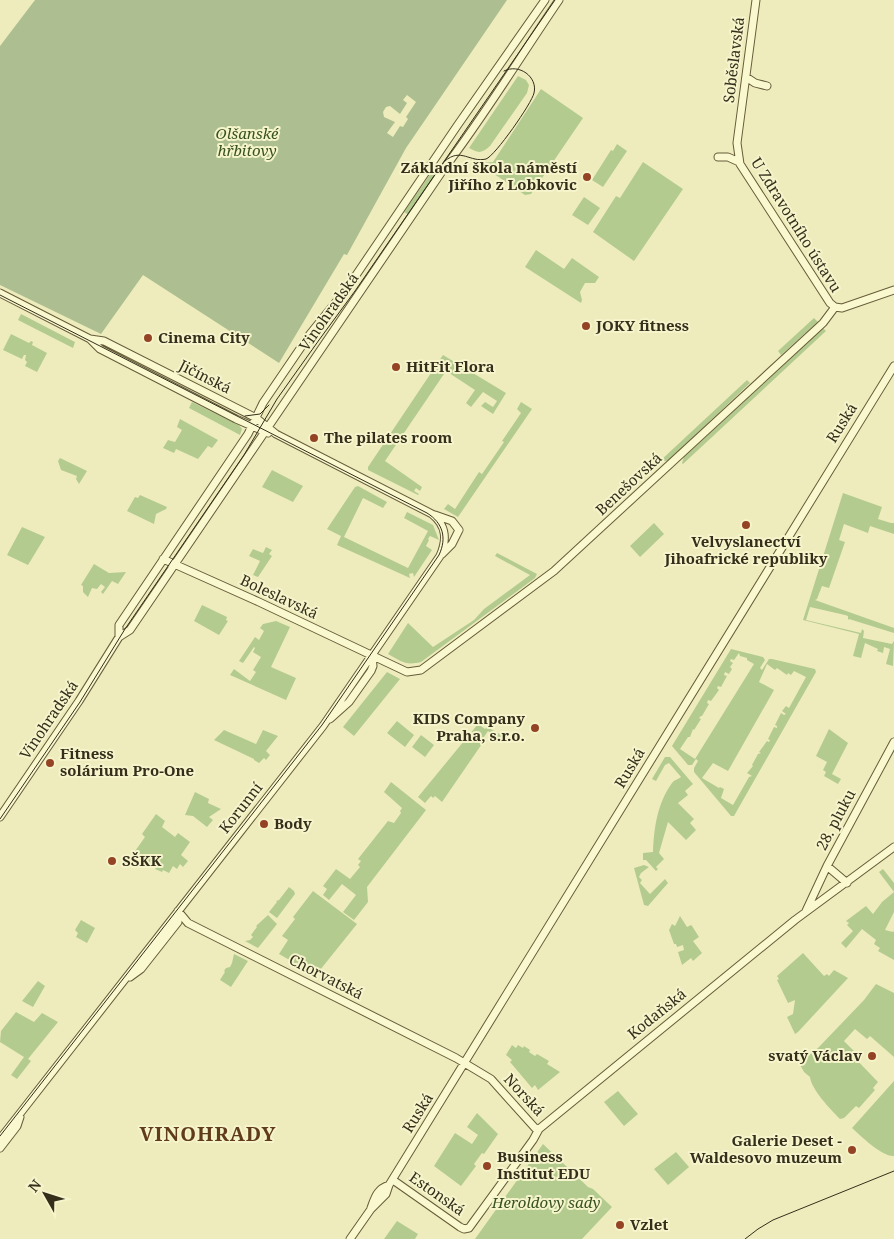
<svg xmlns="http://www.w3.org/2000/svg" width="894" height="1239" font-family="'Noto Serif',serif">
  <rect width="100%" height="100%" fill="#eeecbc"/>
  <path fill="#b4cb90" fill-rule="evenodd" d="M518,76L526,80L529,85L527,93L490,146C481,154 478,153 469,148Z
    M541,89L583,118L536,187L531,194L525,195L478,163L493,162Z
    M617,144L627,151L603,187L592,180L611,150L613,151Z
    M643,162L683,189L634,261L593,232L616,196L620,198Z
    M436,166L440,169L409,215L404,212Z
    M584,197L600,208L588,225L572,215Z
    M536,250L564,269L572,258L599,277L595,283H585L580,292L582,300L581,303L525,267Z
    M21,314L73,341L75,342L73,348L18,320Z
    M814,318L819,323L811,328L781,355L778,351Z
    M823,328L826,331L683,464L682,463L684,457Z
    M11,334L29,343L31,341L33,342L32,345L47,353L37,372L25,366L27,362L25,360L26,355H24L22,359L3,350Z
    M443,355L506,393L493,414L481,406L485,402L493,407L497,401L483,392L471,407L466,403L475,390L446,371L385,461L422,487L420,491L416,488L414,491L419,494L418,495L368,470V467Z
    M747,380L750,383L669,460L666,461H660Z
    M192,402L239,425L242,429L240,435L189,408Z
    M521,402L532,409L458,517L444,509L448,504L455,509L479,472L482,474L504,442L502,441L521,413L517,409Z
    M180,419L218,440L212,448L208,446L198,459L176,449L174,453L163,448L168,440L175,442L182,430L177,427Z
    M60,458L87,471L79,484L76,479L77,476L61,470L58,461Z
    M272,470L303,486L293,502L262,487Z
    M358,486L387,502L383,508L363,498L344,537L408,568L428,531L404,518L407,512L433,525L439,540L430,536L428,539L429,540L426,546L432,550L414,577L413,573L409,574L410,578L337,545L341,536L327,529L355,487Z
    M843,493L882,507L878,519L891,523H894V534L870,526L868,533L844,524L839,540L845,542L829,588L822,586L817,599L815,600L894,628V633L849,619L848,620V616L845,615L810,607L806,620L861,633L862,629L864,631L863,638L892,644L894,641L893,666L886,664L890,649L884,647L883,653L877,651L878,649L865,643L861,658L853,656L859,634L803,620Z
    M140,495L167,507L166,509L156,514L154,524L127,511L135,497L138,498Z
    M654,523L664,534L640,557L630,546Z
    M22,527L45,537L28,565L7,555Z
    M266,547L272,550L269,554L272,556L258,577L253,575L260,561L249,556L253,549L263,553Z
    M497,553L537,574L535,578L421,662C405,666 401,661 388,654L408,623L433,647L474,620L484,609L530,575L495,556Z
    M94,564L109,573L126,572L118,584L112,581L103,594L101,592L105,587L101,584L97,589L92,588L88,597L83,592V586L81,585Z
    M202,605L227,617L226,620L228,621L219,635L194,621Z
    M276,621L290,627L271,667L296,678L286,700L230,675L234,669L250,681L256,672L253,670L261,657L253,652L255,648L254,647L243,663L239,661L255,637L259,640L264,631L260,628L263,624Z
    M731,649L763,657L765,660L760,668L762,670L769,659H772L815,669L816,672L734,816H731L694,772V768L698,761L696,759L692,765H688L672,746ZM739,653L740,656L747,658V660L754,664L695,759L680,749L688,737H690L693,729L694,730L701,719L699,718L701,716H702L709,704L707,703L708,700L711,701L719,690L717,688L718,686L721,687L727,676L724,675L725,672L729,674L732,669L730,667L733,663L730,661L731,659L734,660ZM767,664L775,670L777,668L787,675L788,673L791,675L794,671L806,677L789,708L786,706L782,711L786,714L784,715L781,713L775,725L777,726V728L774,727L768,739L770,740L769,742L767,741L759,752L761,753L758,754L752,765L753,766L747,773L752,776L749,777L733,805L721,798L724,789L720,787L719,788L702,778L713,763L728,771L774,690L759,682Z
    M387,672L400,679L354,736L343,727Z
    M397,721L414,735L405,747L387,733Z
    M478,724L485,729L487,727L505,737L502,742L488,731L484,737L486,738L442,802L435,796L433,798L431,796L425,803L418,797Z
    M829,729L848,743L832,774L841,779L838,784L824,776L826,772L823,770L827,762L816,756Z
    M224,730L256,744L263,730L278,736L266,751L270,755L266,760L264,758L259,763L254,760V759L214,740Z
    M421,735L434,745L425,757L412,747Z
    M665,757H670L693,784L685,791L688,795L678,803L694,819L690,823L696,830L686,840L668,822L659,853L664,859L656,867L658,869L656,871L646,860H643V853L653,852C654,828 657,804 672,783C674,780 677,780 681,777L669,763L665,765L656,781L652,779Z
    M391,782L426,810L367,887L368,902L354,920L343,912L356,895L342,884L329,900L323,895L327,889L323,886L336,869L350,879L360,867L358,865L361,861L358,859L388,821L394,823L401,813L400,811L402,808L384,792Z
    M195,792L209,799L208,803L221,809L209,817L213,820L207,827L193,816L185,815Z
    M156,814L165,821L162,827L175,837L178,833L190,842L181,855L188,861L183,867L180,864L177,869L173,866L169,873L163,870L162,872L155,869L157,866L133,854L145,837L142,834Z
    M644,865L649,867L641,873L639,877L642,880L640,883L650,894L665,879L668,883L648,906L644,905L634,868Z
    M883,869L894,883V912L885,930L893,932L894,931V960L878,951L880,948L874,944L876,940L862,929L846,948L841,943L853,931L847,925L849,923L846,921L866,906L873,914L882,902L894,892L879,872Z
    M289,887L294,891L295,894L277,918L269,912L277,902L276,901L279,900Z
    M313,891L357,924L316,975L279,954L288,940L282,936L295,919L293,917Z
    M268,915L277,924L258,948L245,941L250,940L253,937L251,935L257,927L256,926Z
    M680,916L687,927L691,925L692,926L699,937L693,941L702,953L693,961L691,958L682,965L678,952L684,950L683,945L677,947L676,944H674L669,930L672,924L675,926Z
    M81,920L95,928L87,943L76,937L78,933L75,930Z
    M803,953L824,976L827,974L829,976L834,970L848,978L798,1032L795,1034L787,1017L793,1014L795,1000L788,1003L777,980L779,979L777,976Z
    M234,954L248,961L231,987L220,980L225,972L224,971L226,968L230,967L232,963Z
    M38,981L45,986L33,1007L22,1001Z
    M876,984L894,993V1057L870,1036L867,1039L855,1029L844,1041L855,1052L852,1055L878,1082L873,1088L875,1090L859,1108L856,1106L844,1118L840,1119C831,1110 811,1089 810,1077L804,1072L799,1063L818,1048L864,1000Z
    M16,1012L34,1022L42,1013L58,1022L28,1059L31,1061L17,1079L11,1075L24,1057L0,1042L1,1031Z
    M512,1045L516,1048L518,1045L523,1048L524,1046L530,1050L529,1052L535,1056L537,1054L549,1061L547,1064L560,1072L538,1090L535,1085L532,1088L510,1062L512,1060L506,1055Z
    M894,1081V1156C882,1157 861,1136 852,1128Z
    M618,1091L638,1114L624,1126L604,1102Z
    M477,1113L498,1134L484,1154L482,1153L474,1164L476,1166L461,1186L434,1166L455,1133L472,1144L478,1135L467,1127Z
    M543,1144L588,1187L593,1189L612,1207L582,1239H475Z
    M676,1152L689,1167L668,1185L654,1169Z
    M397,1221L418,1234L415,1239H384Z"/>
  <path fill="#adbf90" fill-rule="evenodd" d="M35,0H507L406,148L347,255L344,254L279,363L143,275L101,334L0,285V46ZM407,95L416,102L406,117L408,119L403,127L400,126L393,137L387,133L395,122L384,117L383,112L386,107L390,106L400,114L407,103L403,100Z"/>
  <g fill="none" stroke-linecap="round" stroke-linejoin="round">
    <g stroke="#665c39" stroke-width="9">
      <path id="secondary" d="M756,0L737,143L740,164L830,303L835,307L842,308L894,290
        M746,77L755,83L767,86
        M718,157H728L739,162
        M0,293L90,339L104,341L256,418L276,434L432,514C447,526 447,540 440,556L323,726L0,1139
        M90,339L100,349L236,419L268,433
        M435,515L452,521L459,530
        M442,554L452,544L459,530
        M163,559L259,602L407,672L421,670L554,571L823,323L835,307
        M119,637V625L248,434L263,403L310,334L348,287L457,126L545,0
        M330,719L349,702L371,671L373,666L372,656
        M0,817L79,701L119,637L130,630L443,170C485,115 520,57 559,0
        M827,866L847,883
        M178,911L188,923L456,1058L491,1079L535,1128L539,1129
        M806,911L827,866L894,742
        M130,977L141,969L178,922V911
        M0,1148L17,1126L20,1117
        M393,1180L460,1227L464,1229L469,1228L533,1140L539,1129L795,920L894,847
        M371,1208C375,1197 377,1189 389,1185
        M350,1239L371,1209L386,1194L389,1185L894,366"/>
    </g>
    <use href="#secondary" stroke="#f9f8cf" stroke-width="7"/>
    <path stroke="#342e1b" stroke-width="1" d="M445,161C461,147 470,163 486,159C495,156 532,103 534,93C538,77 519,63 504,71
      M0,295L427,513C443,523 447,538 439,555L322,725L0,1136
      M245,416L260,414L269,405
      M0,819L80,702L125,629L244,455L277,399L319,340L355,291L555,0
      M745,1239L758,1229L773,1220L894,1171"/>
  </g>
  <g fill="#944325" stroke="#f5f4cb" stroke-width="2">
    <circle cx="587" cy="177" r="5"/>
    <circle cx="586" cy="326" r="5"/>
    <circle cx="148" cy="338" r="5"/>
    <circle cx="396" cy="367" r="5"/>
    <circle cx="314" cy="438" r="5"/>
    <circle cx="746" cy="525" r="5"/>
    <circle cx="535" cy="728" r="5"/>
    <circle cx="50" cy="763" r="5"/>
    <circle cx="264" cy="824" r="5"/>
    <circle cx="112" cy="861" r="5"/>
    <circle cx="872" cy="1056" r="5"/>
    <circle cx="852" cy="1150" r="5"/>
    <circle cx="487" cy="1166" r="5"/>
    <circle cx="620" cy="1225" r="5"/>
  </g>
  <g text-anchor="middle" stroke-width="4" stroke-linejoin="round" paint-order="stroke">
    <g font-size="15" fill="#342e1b" stroke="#f5f4cb">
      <text transform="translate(734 60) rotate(-83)" y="5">Soběslavská</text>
      <text transform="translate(796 225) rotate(58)" y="5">U Zdravotního ústavu</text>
      <text transform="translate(329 312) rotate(-55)" y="5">Vinohradská</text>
      <text transform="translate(205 377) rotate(27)" y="5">Jičínská</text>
      <text transform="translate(842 423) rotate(-58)" y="5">Ruská</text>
      <text transform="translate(629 484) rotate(-43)" y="5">Benešovská</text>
      <text transform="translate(279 597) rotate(25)" y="5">Boleslavská</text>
      <text transform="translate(49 720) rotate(-56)" y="5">Vinohradská</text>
      <text transform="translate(630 768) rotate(-59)" y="5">Ruská</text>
      <text transform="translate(241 808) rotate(-52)" y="5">Korunní</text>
      <text transform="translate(836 820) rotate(-62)" y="5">28. pluku</text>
      <text transform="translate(326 977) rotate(27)" y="5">Chorvatská</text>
      <text transform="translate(657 1014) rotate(-39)" y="5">Kodaňská</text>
      <text transform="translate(524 1095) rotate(47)" y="5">Norská</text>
      <text transform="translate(418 1113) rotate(-58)" y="5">Ruská</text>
      <text transform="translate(437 1194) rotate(35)" y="5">Estonská</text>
    </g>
    <g font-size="15" font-style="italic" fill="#385121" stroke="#f5f4cb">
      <text x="247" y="139">Olšanské<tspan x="247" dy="17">hřbitovy</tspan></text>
      <text x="546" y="1208">Heroldovy sady</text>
    </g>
    <g font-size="15" font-weight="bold" fill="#342e1b" stroke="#f5f4cb" text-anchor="start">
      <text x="577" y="173" text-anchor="end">Základní škola náměstí<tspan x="577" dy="17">Jiřího z Lobkovic</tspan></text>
      <text x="596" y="331">JOKY fitness</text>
      <text x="158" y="343">Cinema City</text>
      <text x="406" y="372">HitFit Flora</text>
      <text x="324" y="443">The pilates room</text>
      <text x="746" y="547" text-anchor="middle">Velvyslanectví<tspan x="746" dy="17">Jihoafrické republiky</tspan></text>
      <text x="525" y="724" text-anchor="end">KIDS Company<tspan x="525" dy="17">Praha, s.r.o.</tspan></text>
      <text x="60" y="759">Fitness<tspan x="60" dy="17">solárium Pro-One</tspan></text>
      <text x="274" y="829">Body</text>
      <text x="122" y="866">SŠKK</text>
      <text x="862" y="1061" text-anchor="end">svatý Václav</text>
      <text x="842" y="1146" text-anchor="end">Galerie Deset -<tspan x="842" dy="17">Waldesovo muzeum</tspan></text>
      <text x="497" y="1162">Business<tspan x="497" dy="17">Institut EDU</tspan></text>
      <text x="630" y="1230">Vzlet</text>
    </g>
    <g font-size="20" font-weight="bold" letter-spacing="1" fill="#613c1a" stroke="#f5f4cb">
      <text x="208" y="1141">VINOHRADY</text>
    </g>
  </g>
  <g transform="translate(45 1194) rotate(309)" stroke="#f5f4cb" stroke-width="4" paint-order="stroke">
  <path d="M0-4L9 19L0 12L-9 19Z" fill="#342e1b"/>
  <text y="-8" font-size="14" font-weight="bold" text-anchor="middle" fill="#342e1b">N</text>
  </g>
</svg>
